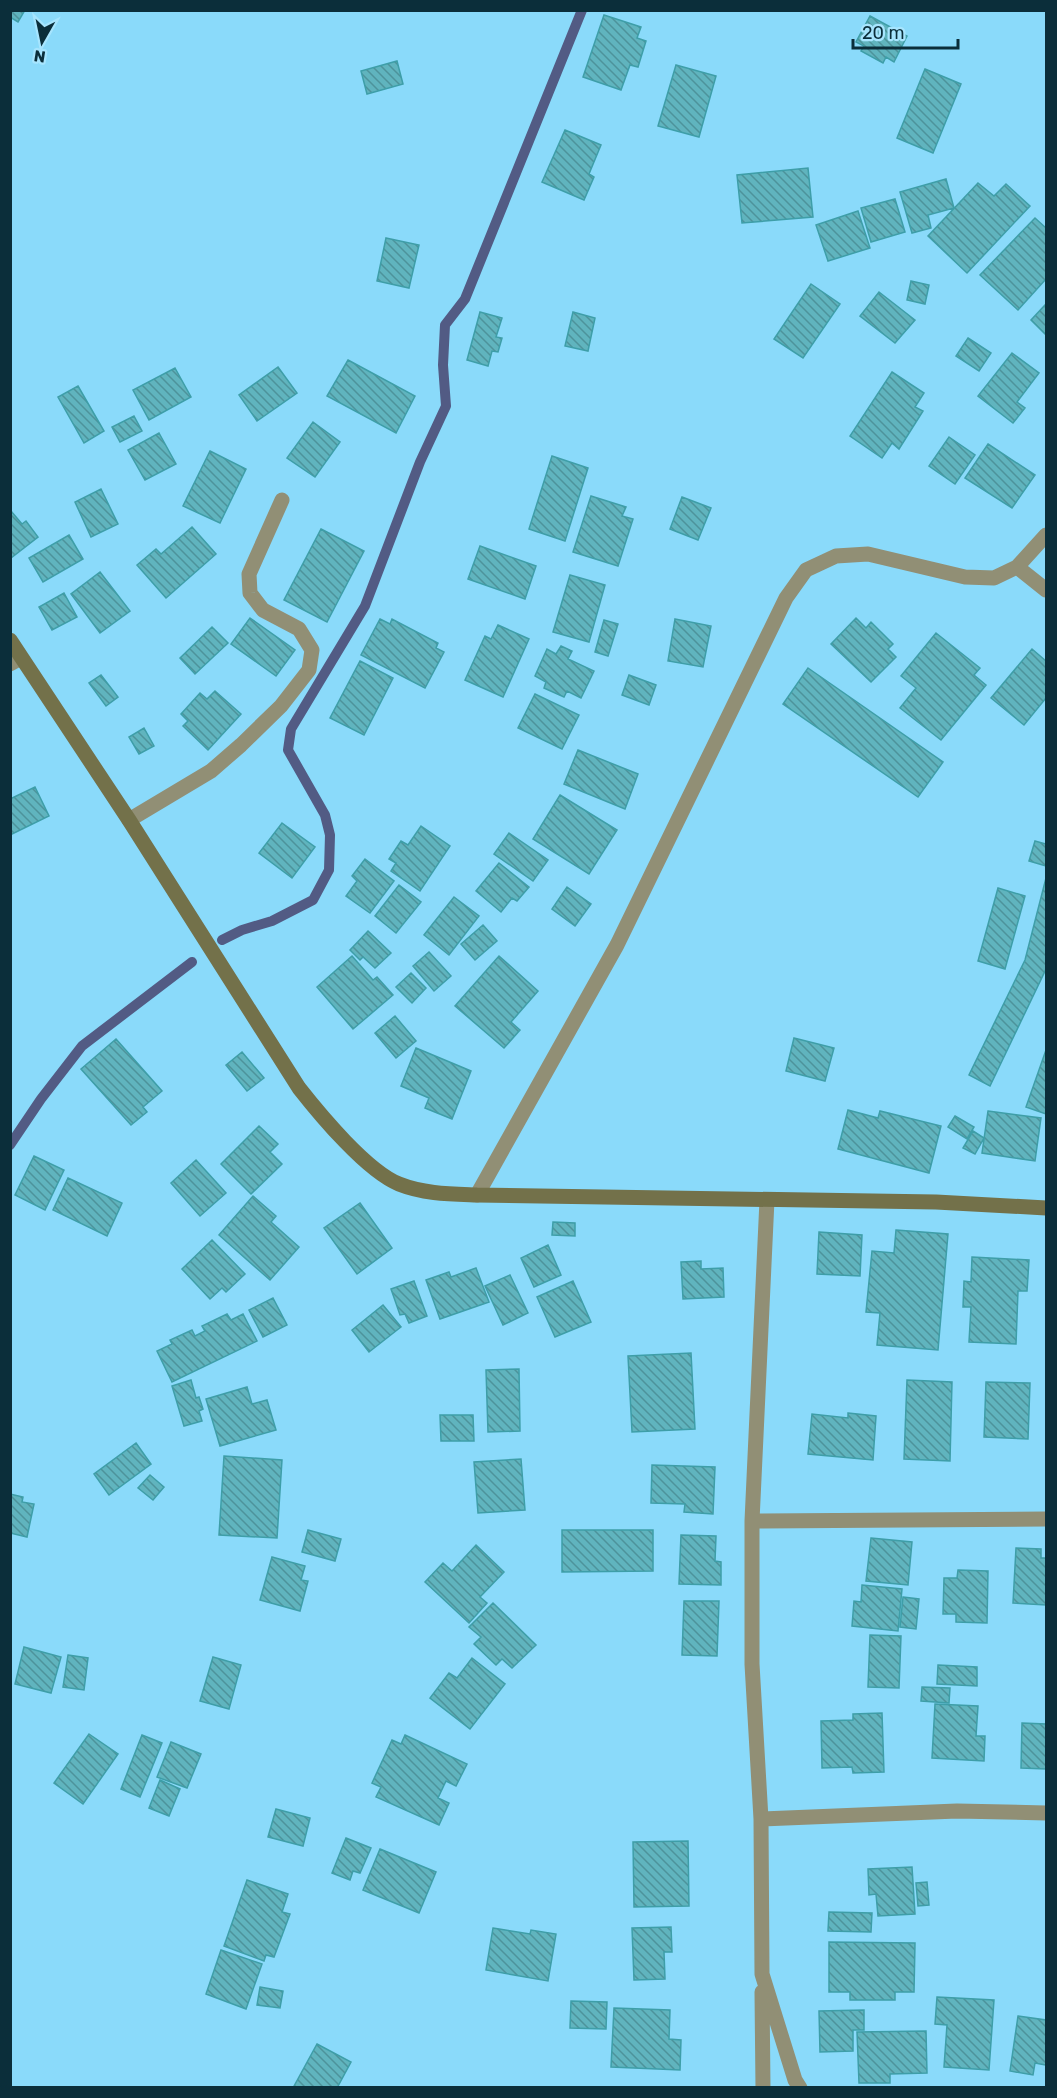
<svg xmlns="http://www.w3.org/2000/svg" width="1057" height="2098" font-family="Rubik,sans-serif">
  <defs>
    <pattern id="building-back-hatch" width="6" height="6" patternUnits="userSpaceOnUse" patternTransform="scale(1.5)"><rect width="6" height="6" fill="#60b4be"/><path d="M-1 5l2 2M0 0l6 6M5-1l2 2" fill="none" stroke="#4d939b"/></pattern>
  </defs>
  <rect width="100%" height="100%" fill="#8adafa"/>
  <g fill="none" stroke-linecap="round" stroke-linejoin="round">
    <path stroke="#525b84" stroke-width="10" d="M222,940L242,930L272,921L313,900L329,870L330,835L325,815L288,750L291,729L365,606L420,462L446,406L443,365L445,325L465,299L582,10
      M10,1145L41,1099L82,1046L192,962"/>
  </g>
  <path fill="url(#building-back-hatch)" stroke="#3e9ea8" stroke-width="1.5" d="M10,10H25L18,22L10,17Z
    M604,15L641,27L637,38L646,41L638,67L630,65L621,90L583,77Z
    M870,16L907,36L894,62L886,57L883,63L861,51L864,46L856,42Z
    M397,61L403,84L367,94L361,71Z
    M676,65L716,76L699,137L658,126Z
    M925,69L961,84L933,153L897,138Z
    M565,130L601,145L589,174L594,177L584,200L542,182Z
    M808,168L813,217L742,223L737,175Z
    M946,179L954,208L928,215L931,228L912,233L900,192Z
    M978,183L994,196L1006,184L1030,206L967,273L928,236Z
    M895,199L905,232L871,242L861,208Z
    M858,211L870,248L828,261L816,225Z
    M1035,218L1046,228V279L1018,310L980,275Z
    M386,238L419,245L409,288L377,281Z
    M911,281L929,285L925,304L907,300Z
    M811,284L840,304L803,358L774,339Z
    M879,292L915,320L895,343L860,316Z
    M1046,304V335L1031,320Z
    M480,312L502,318L496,337L502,338L498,352L492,351L488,366L467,360Z
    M573,312L595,318L588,351L565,346Z
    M968,338L991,353L979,371L956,356Z
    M1012,353L1039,373L1017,402L1025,408L1013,423L978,396Z
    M348,360L415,396L396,433L327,396Z
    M278,367L297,393L257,421L239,395Z
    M175,368L191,397L149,420L133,390Z
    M892,372L924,393L915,407L923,411L899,449L892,443L882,458L850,436Z
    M78,386L104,431L84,443L58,397Z
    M134,416L142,431L120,442L112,427Z
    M313,422L340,442L315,477L287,458Z
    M159,433L176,464L145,480L128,450Z
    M949,437L975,455L955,484L929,466Z
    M988,444L1035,475L1012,508L965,478Z
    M210,451L246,469L220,523L183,506Z
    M552,456L588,468L565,541L529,529Z
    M101,489L118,524L91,537L75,502Z
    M591,496L626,507L622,516L633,519L618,566L573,552Z
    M682,497L711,508L698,540L670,529Z
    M11,511L22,524L26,521L38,537L11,558Z
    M192,527L216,554L166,598L137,565L156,549L161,554Z
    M321,529L364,551L327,622L284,600Z
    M69,535L83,559L43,582L29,558Z
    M480,546L536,566L525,599L468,579Z
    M100,572L130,611L100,633L71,594Z
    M570,575L605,585L589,642L553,632Z
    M64,593L77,617L52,630L39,607Z
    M250,618L295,650L276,676L231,644Z
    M856,618L866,628L871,622L893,644L888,649L896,657L871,682L831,644Z
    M380,619L390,624L392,619L438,643L436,648L444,652L425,688L361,655Z
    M675,619L711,626L703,667L668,661Z
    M604,620L618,624L608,656L595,652Z
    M498,625L529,639L503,697L465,680L485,636L491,639Z
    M212,627L228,643L195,674L180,658Z
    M936,633L980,668L974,675L986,685L941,740L900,708L916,688L901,676Z
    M561,646L572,651L568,659L594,671L581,698L567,691L564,697L544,688L546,682L535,676L547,649L556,654Z
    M1032,649L1046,661V698L1024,725L991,698Z
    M360,661L393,678L364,735L330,718Z
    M808,668L943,762L918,797L783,704Z
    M101,675L118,697L106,706L89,683Z
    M629,675L656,685L649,705L622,695Z
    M215,691L241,714L208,750L183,726L188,721L181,714L200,693L207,699Z
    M535,694L579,715L562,749L518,728Z
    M144,728L154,746L139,754L129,737Z
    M578,750L638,774L625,809L564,784Z
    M35,787L49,816L10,835V799Z
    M560,795L617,830L589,874L533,839Z
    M282,823L315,847L292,878L259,853Z
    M421,826L450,846L420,891L391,871L396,863L389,859L401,841L408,845Z
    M509,833L548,860L533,881L494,854Z
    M1035,841L1046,844V866L1029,861Z
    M365,859L394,881L370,913L346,896L357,881L352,876Z
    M499,863L529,887L517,901L512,898L501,912L476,891Z
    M1046,878V969L990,1086L969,1075L1025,960Z
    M399,885L421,902L396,933L375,916Z
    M567,887L591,904L575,926L552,909Z
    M998,888L1025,896L1005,969L978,961Z
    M454,897L479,916L449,955L424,935Z
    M483,925L497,941L475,960L461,944Z
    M368,931L391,953L375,968L363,957L360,960L350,950Z
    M429,952L451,976L434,991L413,966Z
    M352,956L373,980L377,977L393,995L353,1029L317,987Z
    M499,956L538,991L511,1022L520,1030L504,1048L455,1006Z
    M411,973L426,988L412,1003L396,987Z
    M395,1016L416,1041L396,1058L375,1033Z
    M794,1038L834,1048L825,1081L786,1071Z
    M116,1039L162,1091L143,1107L147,1112L131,1125L81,1069Z
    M416,1048L471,1071L452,1119L425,1108L429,1098L401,1086Z
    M1046,1050V1114L1026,1107Z
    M242,1052L264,1078L247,1091L226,1065Z
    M848,1110L878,1118L880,1111L941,1126L929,1173L838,1149Z
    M988,1111L1041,1118L1035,1161L982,1153Z
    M955,1116L974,1127L967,1139L948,1127Z
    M259,1126L278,1144L270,1152L282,1164L251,1194L221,1164Z
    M973,1131L984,1138L975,1154L963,1148Z
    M34,1156L64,1170L45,1210L15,1195Z
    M196,1160L226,1193L200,1216L171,1183Z
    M68,1178L122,1203L107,1236L53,1210Z
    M253,1196L276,1216L271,1222L299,1247L270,1280L219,1235Z
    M360,1203L392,1248L357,1274L324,1228Z
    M553,1222L575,1223V1236L552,1235Z
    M896,1230L948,1234L938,1350L877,1345L880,1313L866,1312L872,1251L894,1253Z
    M819,1232L862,1235L860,1276L817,1274Z
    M212,1240L245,1274L226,1292L222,1288L210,1299L182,1269Z
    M548,1245L561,1275L534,1287L521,1258Z
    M972,1257L1029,1260L1027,1291H1018L1016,1344L969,1342L971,1307H963L964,1281L971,1282Z
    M701,1261V1269L723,1268L724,1297L683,1299L681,1262Z
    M476,1268L489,1302L440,1319L426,1280L449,1272L451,1277Z
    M510,1275L528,1313L503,1325L485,1286Z
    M414,1281L427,1316L409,1323L405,1314L400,1315L391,1289Z
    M573,1281L591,1322L555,1337L537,1297Z
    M273,1298L287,1325L263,1337L249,1310Z
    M383,1305L401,1327L369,1352L352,1330Z
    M227,1314L231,1320L243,1314L257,1341L172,1382L157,1351L172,1344L170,1340L192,1330L195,1336L205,1331L202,1326Z
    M691,1353L695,1429L632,1432L628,1356Z
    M519,1369L520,1431L488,1432L486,1370Z
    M191,1380L196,1398L199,1397L203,1409L199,1411L202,1421L184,1426L172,1386Z
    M907,1380L952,1382L950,1461L904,1459Z
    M986,1382L1030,1383L1028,1439L984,1437Z
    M247,1387L252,1404L267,1400L276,1430L220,1446L206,1399Z
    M848,1413L876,1416L873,1460L808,1454L812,1414L848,1418Z
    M440,1415H473L474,1441H441Z
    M136,1443L151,1464L109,1495L94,1474Z
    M224,1456L282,1460L277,1538L219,1535Z
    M521,1459L525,1510L478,1513L474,1462Z
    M652,1465L715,1467L713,1514L684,1512L685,1504L651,1503Z
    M150,1475L164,1487L153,1500L138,1488Z
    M10,1494L23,1497L22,1502L34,1504L27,1537L10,1533Z
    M308,1530L341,1539L335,1561L302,1552Z
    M562,1530H653V1571L562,1572Z
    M681,1535L716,1536L715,1561L721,1562V1585L679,1584Z
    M871,1538L912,1542L908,1585L866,1581Z
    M476,1545L504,1572L480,1597L487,1603L469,1623L425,1582L443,1563L452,1571Z
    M1016,1548L1041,1549V1558H1046V1605L1013,1603Z
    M272,1557L305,1566L301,1580L308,1581L300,1611L260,1600Z
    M958,1570L988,1571L987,1623L956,1622V1614H943L944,1578H957Z
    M862,1585L902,1589L898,1631L852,1626L854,1601L861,1602Z
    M903,1597L919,1599L916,1629L900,1627Z
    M684,1601H719L717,1656L682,1655Z
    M493,1603L536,1645L512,1668L502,1659L496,1665L474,1644L481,1637L469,1627Z
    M870,1635L901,1636L899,1688L868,1687Z
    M24,1647L61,1657L51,1693L15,1684Z
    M68,1655L88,1658L84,1690L63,1687Z
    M213,1657L241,1665L229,1709L200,1701Z
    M472,1658L505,1684L470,1729L430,1698L449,1673L457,1678Z
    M938,1665L977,1667V1686L937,1684Z
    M922,1687L950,1688L949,1703L921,1701Z
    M935,1704L978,1706L976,1736H985L984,1761L932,1758Z
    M882,1713L884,1772L853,1773L852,1767L822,1768L821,1721L853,1720V1714Z
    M1022,1723L1046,1724V1769L1021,1768Z
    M89,1734L118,1754L83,1804L54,1783Z
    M142,1735L162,1743L140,1797L121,1789Z
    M405,1735L467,1764L456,1786L446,1781L438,1798L449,1803L439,1825L376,1797L381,1787L372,1783L392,1740L401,1744Z
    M171,1742L201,1754L187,1788L157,1777Z
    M160,1780L180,1789L169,1816L149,1808Z
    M276,1809L310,1818L303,1846L268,1837Z
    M346,1838L371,1848L360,1873L353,1871L350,1880L332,1873Z
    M688,1841L689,1906L634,1907L633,1842Z
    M380,1849L436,1872L419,1913L363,1890Z
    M912,1867L915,1914L878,1916L876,1894L869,1895L868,1869Z
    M247,1880L288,1894L282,1912L290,1914L274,1957L266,1955L264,1961L224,1946Z
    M927,1882L929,1905L918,1906L916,1883Z
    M829,1912L872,1913L871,1932L828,1931Z
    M671,1927L672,1952H664L665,1979L634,1980L632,1928Z
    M493,1928L530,1934L531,1930L556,1934L548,1981L486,1970Z
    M829,1942L915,1943L914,1992H895V2000H850V1992H829Z
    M221,1950L262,1964L246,2009L206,1994Z
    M260,1987L283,1991L280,2008L257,2005Z
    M937,1997L994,2000L989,2070L944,2067L947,2025L935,2024Z
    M571,2001L607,2002L606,2029L570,2028Z
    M614,2008L670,2010L669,2039L681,2040L680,2070L611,2067Z
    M864,2010V2030H853V2051L820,2052L819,2011Z
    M1018,2016L1046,2020V2065L1035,2063L1033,2075L1010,2071Z
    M926,2031L927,2073L890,2074V2083H859L857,2032Z
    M317,2044L351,2062L337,2088H293Z"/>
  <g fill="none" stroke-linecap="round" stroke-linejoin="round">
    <path stroke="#918f75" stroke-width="15" d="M1017,567L1046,590
      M10,664L21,658
      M129,820L211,771L241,745L281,706L309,670L312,650L299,629L263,610L250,593L249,574L282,500
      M477,1195L617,945L786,598L806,570L836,556L868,554L965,577L994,578L1017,567L1046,535
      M767,1200L752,1521V1664L761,1819L762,1974L795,2080L800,2088
      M752,1521L1046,1519
      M761,1819L957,1811L1046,1813
      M762,1992L763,2088"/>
    <path stroke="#73714a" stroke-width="15" d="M10,640L129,820L299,1088C321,1116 367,1171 399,1184C424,1194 451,1194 477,1195L936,1202L1046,1208"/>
  </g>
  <rect width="1057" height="2098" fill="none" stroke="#0b2e3a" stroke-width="24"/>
  <g transform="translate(42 42) rotate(189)" stroke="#a7e5fe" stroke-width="4.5" paint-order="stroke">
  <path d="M0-4.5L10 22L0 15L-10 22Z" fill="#0b2e3a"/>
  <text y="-9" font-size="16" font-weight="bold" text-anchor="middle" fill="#0b2e3a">N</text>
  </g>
  <path d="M853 39v9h105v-9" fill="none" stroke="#0b2e3a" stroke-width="3"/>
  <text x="862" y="39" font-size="18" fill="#0b2e3a" stroke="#a7e5fe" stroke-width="4.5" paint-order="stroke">20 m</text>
</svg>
